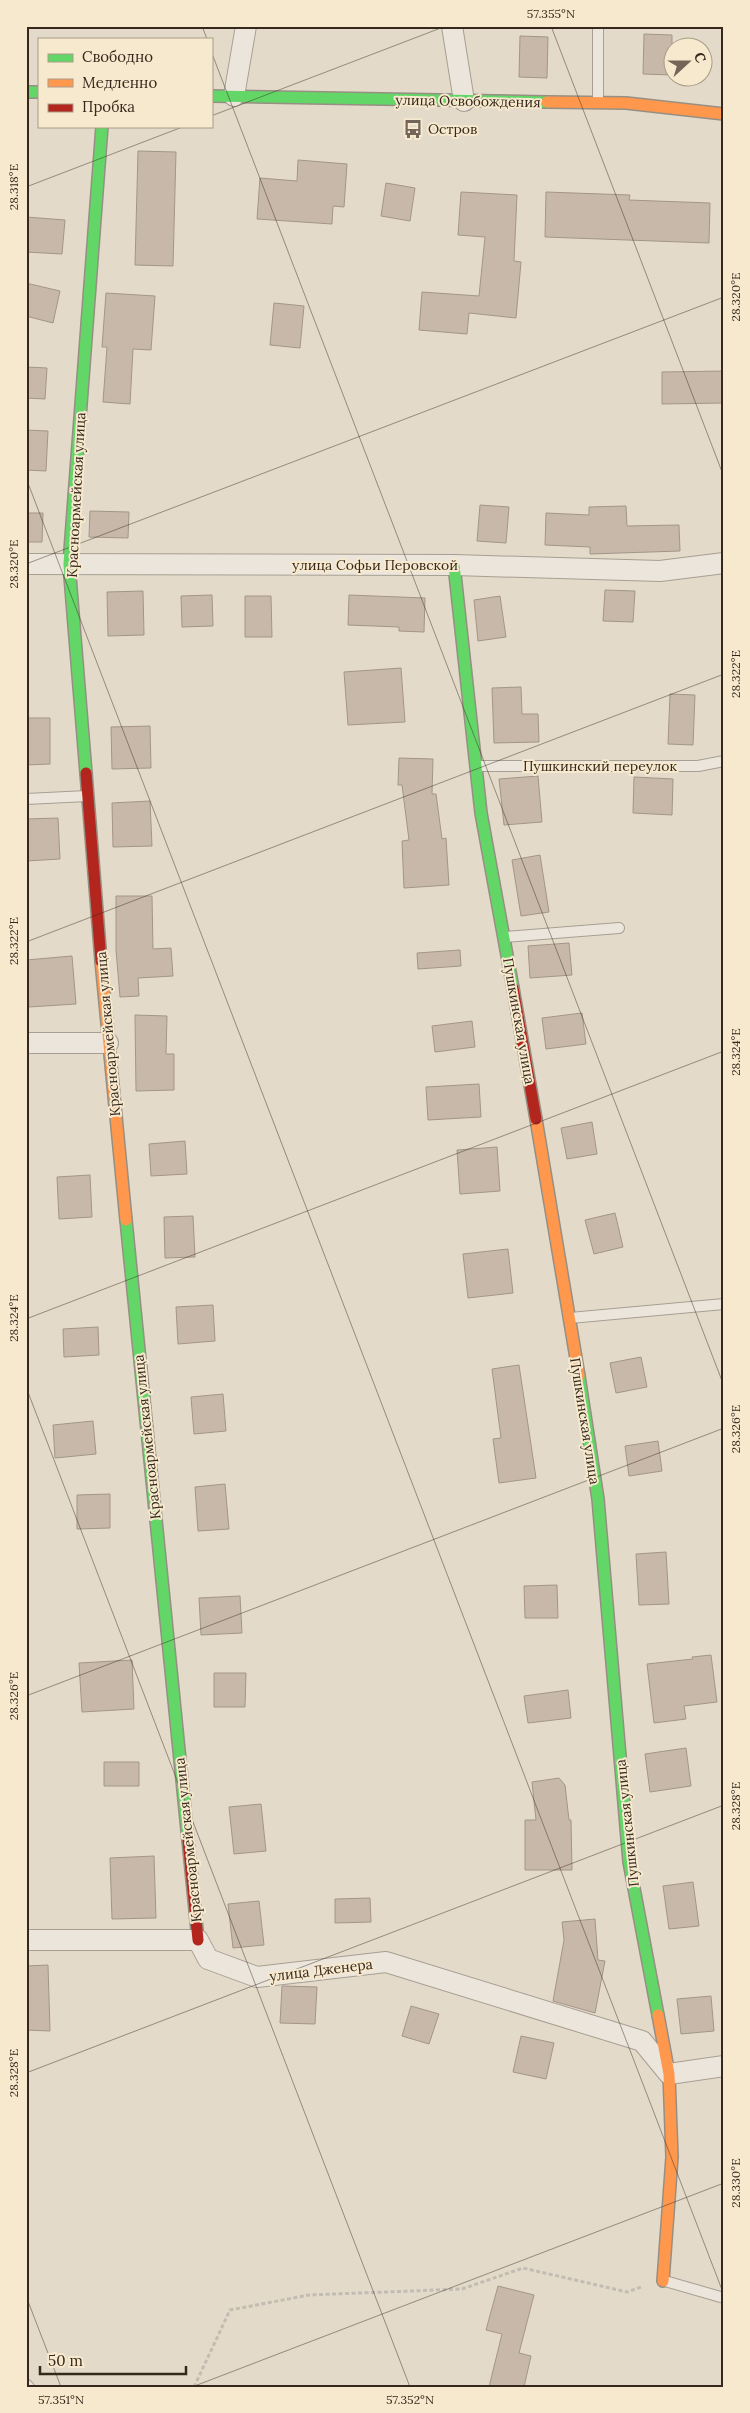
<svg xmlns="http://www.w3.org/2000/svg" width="750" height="2413" font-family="Lora,serif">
  <rect width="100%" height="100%" fill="#e3dac9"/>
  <path fill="#c7b8aa" stroke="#a39689" d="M644,34L672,35V75L643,74Z
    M520,36L548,37L547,78L519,77Z
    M138,151L176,152L173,266L135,265Z
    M298,160L347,164L344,207L333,206L332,224L257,219L260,178L297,181Z
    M386,183L415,188L410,221L381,216Z
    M461,192L517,195L514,261L521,262L516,318L469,313L467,334L419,330L422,292L479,296L485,237L458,235Z
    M546,192L630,195L629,200L710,203L709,243L545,237Z
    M26,217L65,220L62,254L26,252Z
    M26,283L60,291L53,323L26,316Z
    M106,293L155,296L151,350L133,349L130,404L103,402L107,347H102Z
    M274,303L304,306L300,348L270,345Z
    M26,367L47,368L45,399L26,398Z
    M724,371V403L662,404V372Z
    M26,430L48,431L46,471L26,470Z
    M480,505L509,507L506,543L477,541Z
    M626,506L627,526L679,525L680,551L590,554V547L545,545L546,513L589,515V507Z
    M90,511L129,512L128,538L89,537Z
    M26,513H43L42,542H26Z
    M605,590L635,591L633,622L603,621Z
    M143,591L144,635L108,636L107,592Z
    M212,595L213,626L182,627L181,596Z
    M349,595L425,598L424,632L399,631V627L348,625Z
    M245,596H271L272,637H245Z
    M500,596L506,637L478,641L474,600Z
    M401,668L405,722L348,725L344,672Z
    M521,687L522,714H538L539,742L494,743L492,688Z
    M670,694L695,695L693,745L668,744Z
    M26,718H50V764L26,765Z
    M150,726L151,768L112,769L111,727Z
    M399,758L433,759L432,794H436L442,839L446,838L449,885L404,888L402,841L409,840L402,785H398Z
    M538,776L542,822L504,825L499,779Z
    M634,777L673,779L672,815L633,813Z
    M150,801L152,846L113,847L112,803Z
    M58,818L60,859L26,861V819Z
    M540,855L549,912L521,916L512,860Z
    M116,896H152L153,949L171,948L173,976L138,978L139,996L120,997L116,950Z
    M569,943L572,975L530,978L528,946Z
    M460,950L461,966L418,969L417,953Z
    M72,956L76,1004L29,1007L26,960Z
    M582,1013L586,1044L546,1049L542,1018Z
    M135,1015L167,1016L166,1054H174V1090L136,1091Z
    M472,1021L475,1047L435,1052L432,1026Z
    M479,1084L481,1117L428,1120L426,1087Z
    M592,1122L597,1154L567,1159L561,1128Z
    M185,1141L187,1174L151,1176L149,1144Z
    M497,1147L500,1191L460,1194L457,1150Z
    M90,1175L92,1217L59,1219L57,1177Z
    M615,1213L623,1247L594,1254L585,1220Z
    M193,1216L195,1257L165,1258L164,1217Z
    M508,1249L513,1293L468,1298L463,1254Z
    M213,1305L215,1341L178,1344L176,1307Z
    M98,1327L99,1355L64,1357L63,1329Z
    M641,1357L647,1387L616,1393L610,1363Z
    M519,1365L536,1478L499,1483L493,1439L501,1438L492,1369Z
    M223,1394L226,1431L194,1434L191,1397Z
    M93,1421L96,1454L55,1458L53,1425Z
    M658,1441L662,1471L629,1476L625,1446Z
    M225,1484L229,1529L198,1531L195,1487Z
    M110,1494V1528L77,1529V1495Z
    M666,1552L669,1604L639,1605L636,1554Z
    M557,1585L558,1618H525L524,1586Z
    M240,1596L242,1633L201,1635L199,1598Z
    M711,1655L717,1702L684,1706L686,1719L654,1723L647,1664L693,1659L692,1657Z
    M132,1660L134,1709L82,1712L79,1663Z
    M214,1673H246L245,1707H214Z
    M568,1690L571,1718L528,1723L524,1696Z
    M686,1748L691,1786L650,1792L645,1754Z
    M104,1762H139V1786H104Z
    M559,1778L565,1785L569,1820H571L572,1870H525V1820H536L532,1782Z
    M261,1804L266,1851L234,1854L229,1807Z
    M154,1856L156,1918L112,1919L110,1858Z
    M693,1882L699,1926L669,1929L663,1886Z
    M370,1898L371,1922L335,1923V1899Z
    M259,1901L264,1945L233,1948L228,1904Z
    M595,1919L598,1960L605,1961L595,2013L553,2001L564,1940L562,1922Z
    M48,1965L50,2031L26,2030V1966Z
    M282,1986L317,1987L315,2024L280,2023Z
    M711,1996L714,2031L681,2034L677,1999Z
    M411,2006L439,2014L429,2044L402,2036Z
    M521,2036L554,2043L546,2079L513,2072Z
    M498,2286L534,2295L519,2353L531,2356L524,2387H489L502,2334L486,2330Z"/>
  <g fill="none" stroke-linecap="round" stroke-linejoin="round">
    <g stroke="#a89f93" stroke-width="12">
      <path id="lane" d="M598,26V102
        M478,766H698L724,761
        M26,799L87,796
        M505,937L619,928
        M570,1318L724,1304
        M665,2281L724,2298
        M26,2384L29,2387"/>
    </g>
    <g stroke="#a89f93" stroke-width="22">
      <path id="street" d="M452,26L464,101
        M234,96L246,26
        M26,564L454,565L660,571L724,563
        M26,1043H108
        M26,1940H198L208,1959L257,1977L386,1962L642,2041L669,2074L724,2066"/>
    </g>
    <g stroke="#978f83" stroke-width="14">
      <path id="fast" d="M26,92H39
        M211,96L547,102
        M454,565L481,813L513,988
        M86,773L69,564L102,126
        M126,1220L188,1840
        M579,1376L598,1499L629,1862L658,2015"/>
    </g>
    <g stroke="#978f83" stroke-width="14">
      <path id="slow" d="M547,102L626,103L724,114
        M101,961L126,1220
        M536,1119L579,1376
        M658,2015L669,2074L672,2157L663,2281"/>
    </g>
    <g stroke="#978f83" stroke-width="14">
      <path id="jam" d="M86,773L101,961
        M513,988L536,1119
        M188,1840L198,1940"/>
    </g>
    <path stroke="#c3bcb2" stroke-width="3" stroke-dasharray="4 2.5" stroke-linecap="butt" d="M194,2387L230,2310L309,2295L462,2289L523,2268L627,2292L641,2287"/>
    <use href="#lane" stroke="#ebe5db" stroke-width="10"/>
    <use href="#street" stroke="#ebe5db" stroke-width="20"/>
    <use href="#fast" stroke="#63d668" stroke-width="11"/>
    <use href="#slow" stroke="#ff974d" stroke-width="11"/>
    <use href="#jam" stroke="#b3261e" stroke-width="11"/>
  </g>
  <path fill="none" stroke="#36281c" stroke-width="1" stroke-opacity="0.45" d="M202,26L207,39M551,26L724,477M211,51L724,1386M211,116L446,26M26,187L185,126M26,478L724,2295M26,564L724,297M26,942L724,674M26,1319L724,1051M26,1387L410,2387M26,1696L724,1428M26,2073L724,1805M26,2296L61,2387M192,2387L724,2183"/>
  <defs>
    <g id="bus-bare" transform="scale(1.5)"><path d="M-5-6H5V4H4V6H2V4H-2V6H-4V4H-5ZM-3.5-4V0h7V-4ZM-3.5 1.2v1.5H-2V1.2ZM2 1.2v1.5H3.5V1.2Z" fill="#736659" stroke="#f6e9ce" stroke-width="2.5" paint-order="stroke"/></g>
  </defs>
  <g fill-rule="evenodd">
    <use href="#bus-bare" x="413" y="129"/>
  </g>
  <g text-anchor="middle" stroke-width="4" stroke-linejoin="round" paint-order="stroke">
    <g font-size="14" fill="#36281c" stroke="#f6e9ce">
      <text transform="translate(468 101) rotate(1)" y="5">улица Освобождения</text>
      <text transform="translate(76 495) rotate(-87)" y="5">Красноармейская улица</text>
      <text x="375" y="570">улица Софьи Перовской</text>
      <text x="600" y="771">Пушкинский переулок</text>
      <text transform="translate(519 1021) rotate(80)" y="5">Пушкинская улица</text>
      <text transform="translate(108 1034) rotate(-95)" y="5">Красноармейская улица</text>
      <text transform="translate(585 1421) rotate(81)" y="5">Пушкинская улица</text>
      <text transform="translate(147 1437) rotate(-96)" y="5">Красноармейская улица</text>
      <text transform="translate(627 1823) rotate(-96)" y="5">Пушкинская улица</text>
      <text transform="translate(188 1840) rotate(-96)" y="5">Красноармейская улица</text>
      <text transform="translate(321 1970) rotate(-7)" y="5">улица Дженера</text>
    </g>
    <g font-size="14" fill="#36281c" stroke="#f6e9ce" text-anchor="start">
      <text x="428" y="134">Остров</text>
    </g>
  </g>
  <rect width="750" height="2413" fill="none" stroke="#f6e9ce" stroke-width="55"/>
  <rect x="38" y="38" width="175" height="90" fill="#f6e9ce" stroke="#a99c87"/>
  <rect x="48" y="54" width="25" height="8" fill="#63d668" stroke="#a99c87"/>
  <text x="82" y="62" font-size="15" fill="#36281c">Свободно</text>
  <rect x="48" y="79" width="25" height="8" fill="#ff974d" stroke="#a99c87"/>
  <text x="82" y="88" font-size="15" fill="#36281c">Медленно</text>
  <rect x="48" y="104" width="25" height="8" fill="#b3261e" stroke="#a99c87"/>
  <text x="82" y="112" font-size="15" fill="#36281c">Пробка</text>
  <g transform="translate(688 62) rotate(69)"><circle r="24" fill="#f6e9ce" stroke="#a99c87"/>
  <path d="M0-4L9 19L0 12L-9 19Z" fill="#736659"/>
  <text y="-8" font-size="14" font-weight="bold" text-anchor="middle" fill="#36281c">С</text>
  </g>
  <path d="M40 2366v8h146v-8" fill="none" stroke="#36281c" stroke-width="2.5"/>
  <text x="48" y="2366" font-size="15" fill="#36281c" stroke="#f6e9ce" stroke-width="4" paint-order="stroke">50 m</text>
  <rect x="28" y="28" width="694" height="2358" fill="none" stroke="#36281c" stroke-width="2"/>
  <g font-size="12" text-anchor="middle" fill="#36281c">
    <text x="551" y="18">57.355°N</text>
    <text transform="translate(14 187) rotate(-90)" y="4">28.318°E</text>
    <text transform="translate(736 297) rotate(-90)" y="4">28.320°E</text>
    <text transform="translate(14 564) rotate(-90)" y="4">28.320°E</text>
    <text transform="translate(736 674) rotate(-90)" y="4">28.322°E</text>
    <text transform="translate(14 941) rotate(-90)" y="4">28.322°E</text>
    <text transform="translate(736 1052) rotate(-90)" y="4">28.324°E</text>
    <text transform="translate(14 1318) rotate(-90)" y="4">28.324°E</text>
    <text transform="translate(736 1429) rotate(-90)" y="4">28.326°E</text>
    <text transform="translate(14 1696) rotate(-90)" y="4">28.326°E</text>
    <text transform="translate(736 1806) rotate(-90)" y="4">28.328°E</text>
    <text transform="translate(14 2073) rotate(-90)" y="4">28.328°E</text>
    <text transform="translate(736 2183) rotate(-90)" y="4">28.330°E</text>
    <text x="61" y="2404">57.351°N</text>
    <text x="410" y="2404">57.352°N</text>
  </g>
</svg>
